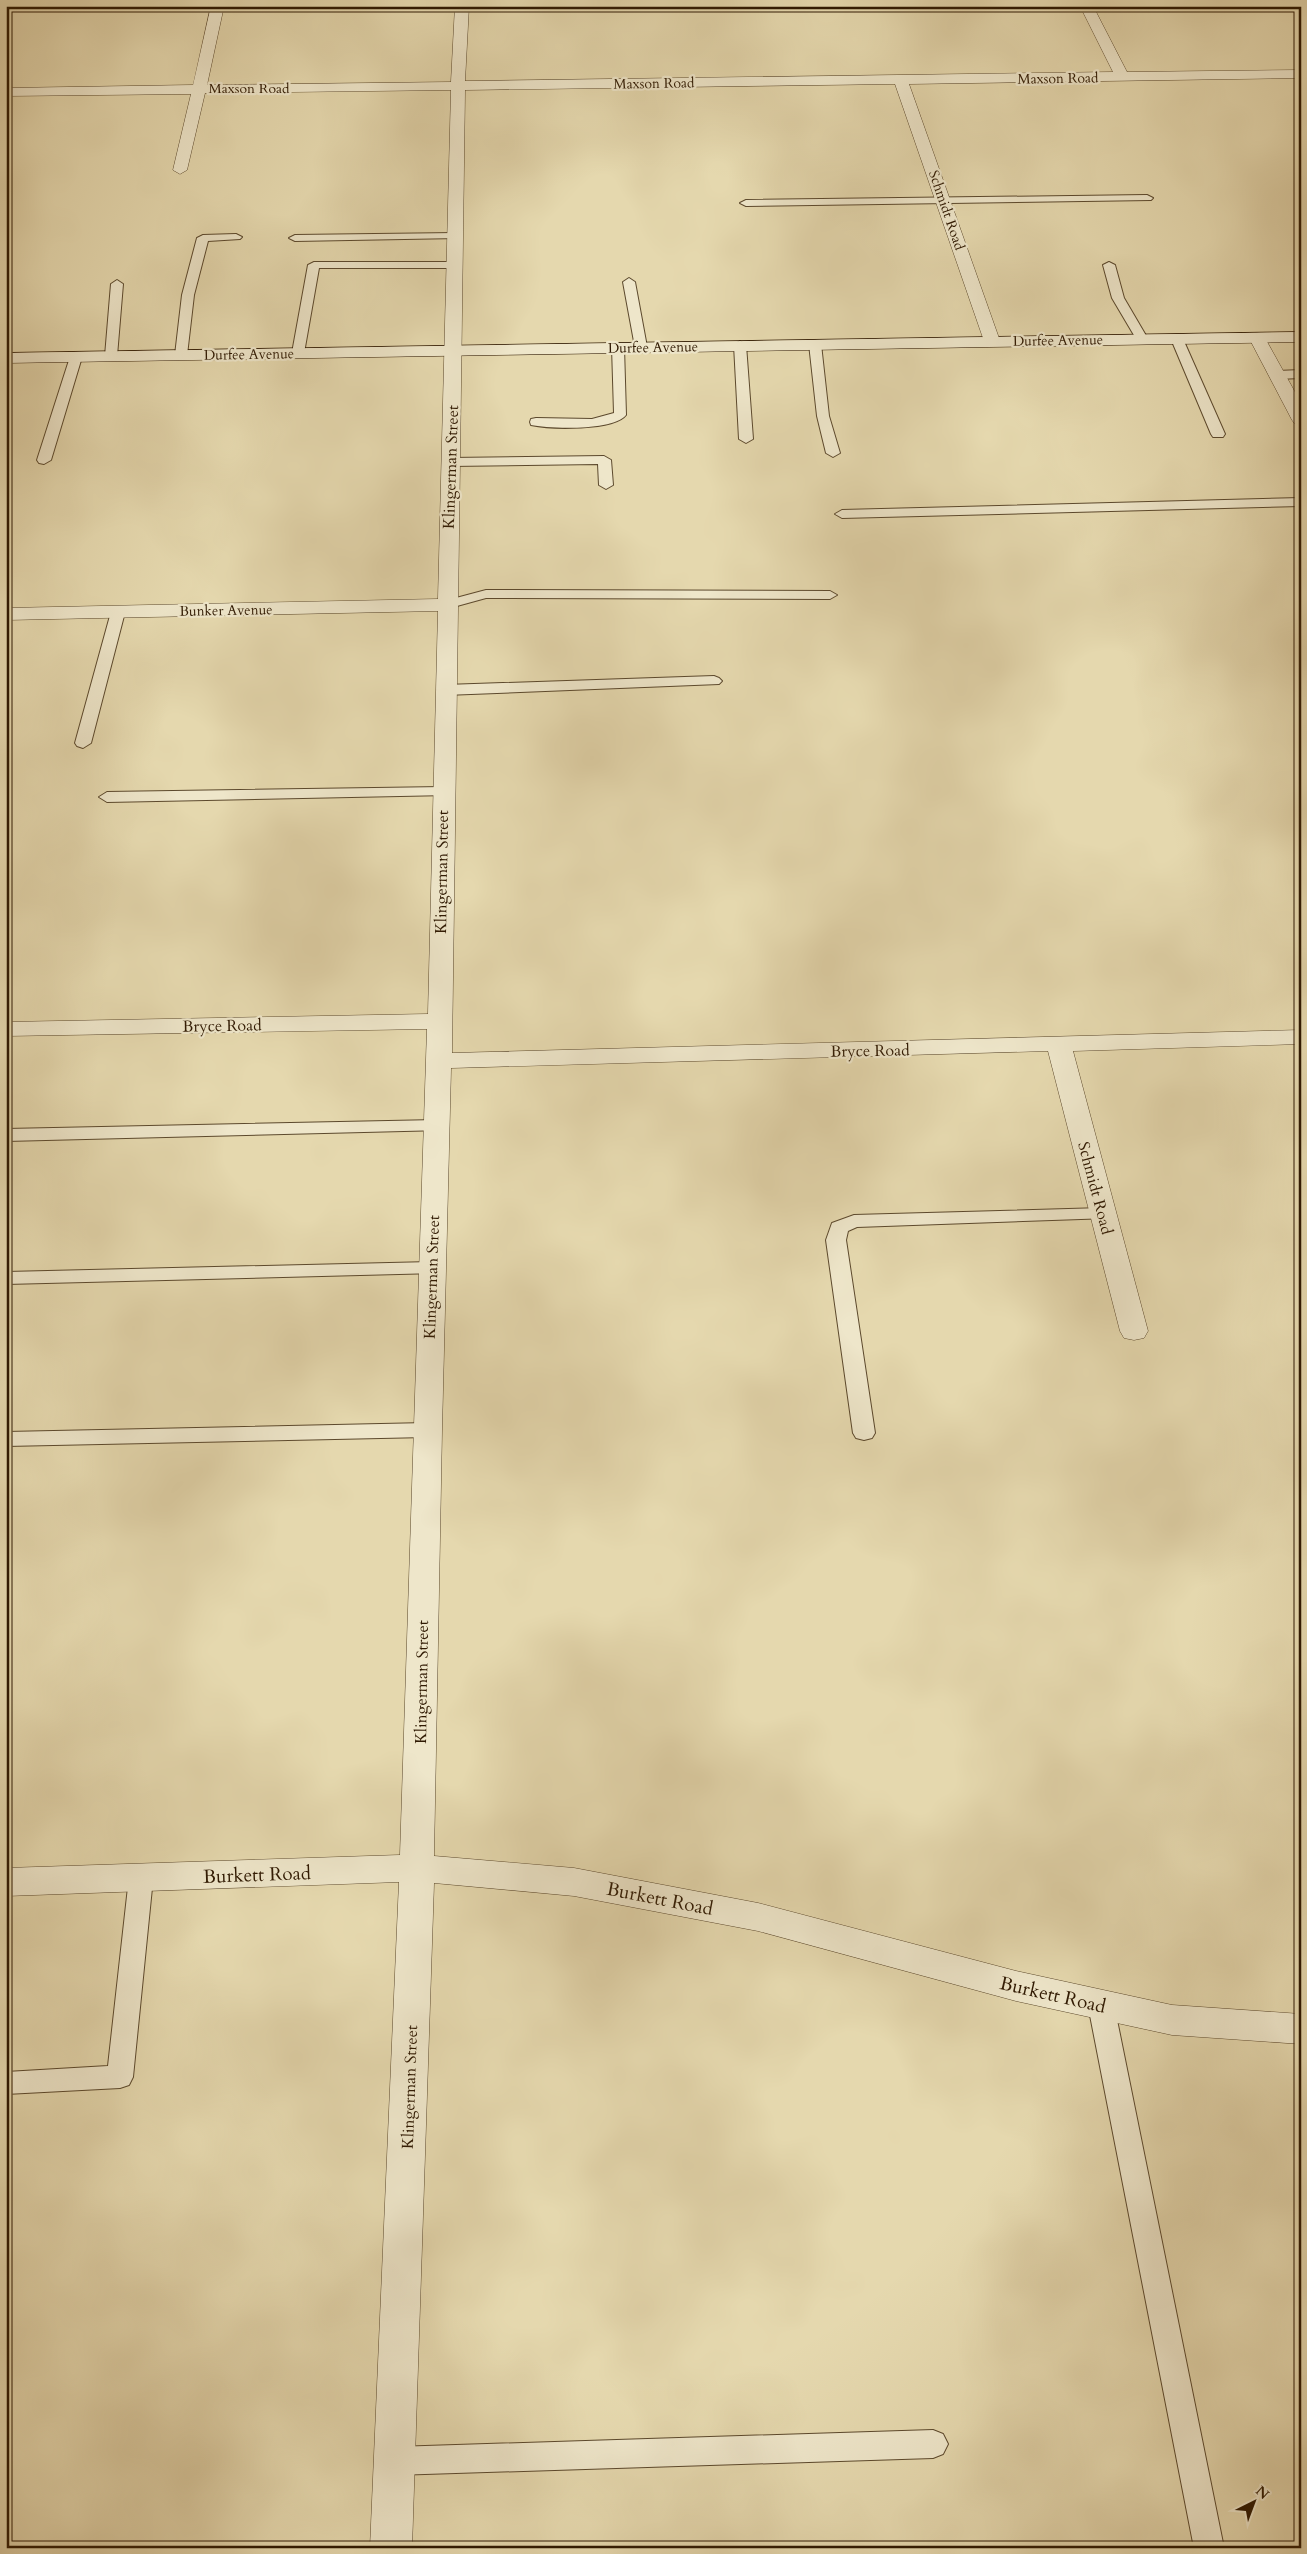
<svg xmlns="http://www.w3.org/2000/svg" width="1307" height="2554" font-family="Cardo,serif">
  <rect width="100%" height="100%" fill="#e5d8ae"/>
  <filter id="stains"><feTurbulence type="fractalNoise" baseFrequency=".004" numOctaves="4"/><feColorMatrix values="0 0 0 0 .2 0 0 0 0 .09 0 0 0 0 .02 0 0 0 .5 -.17"/></filter>
  <radialGradient id="worn" r=".72"><stop offset=".6" stop-color="#630" stop-opacity="0"/><stop offset="1" stop-color="#630" stop-opacity=".3"/></radialGradient>
  <g fill="none" stroke-linecap="round" stroke-linejoin="round">
    <g stroke="#5c492d" stroke-width="2">
      <path id="lane" d="M1147,195L1153,198L1151,200L746,206L740,203L746,200Z
        M455,233L459,234V238L295,241L289,238L295,235Z
        M236,234L242,237L240,239L208,241L194,295L187,355L181,359L177,358L175,355L182,295L197,238L203,235Z
        M314,262H455L461,265L455,268H319L304,353L298,357L292,353L308,265Z
        M1109,262L1115,265L1124,298L1148,339L1146,342H1138L1112,298L1103,265Z
        M629,278L635,282L647,347L641,351L635,347L623,282Z
        M117,280L123,284L117,356L111,360L105,356L111,284Z
        M1177,335L1183,339L1225,434L1223,437H1213L1211,434L1171,339Z
        M815,340L821,344L829,416L840,453L833,457L826,453L817,416L809,344Z
        M740,341L746,345L753,439L746,443L739,439L734,345Z
        M618,343L624,347L626,415C614,431 550,429 531,425L530,422L531,419L536,418L592,419L614,413L612,347Z
        M76,353L82,357L51,460L44,464L39,463L37,460L70,357Z
        M1301,370V378L1277,379L1271,375L1277,371Z
        M604,456L611,460L613,485L606,489L599,485L598,464L450,466L443,462L450,458Z
        M1301,498V506L842,518L835,514L842,510Z
        M486,590L830,591L837,595L830,599L486,598L446,609L439,605L441,602Z
        M118,608L125,612L91,743L83,748L77,746L75,743L111,612Z
        M714,676L719,678L722,681L719,684L445,695L437,690L445,685Z
        M443,787L449,789L451,792L449,795L107,802L99,797L107,792Z
        M437,1120L444,1122L446,1126L444,1130L6,1141V1129Z
        M1103,1208L1110,1210L1113,1214L1110,1218L857,1227L848,1231L846,1240L875,1433L872,1438L864,1440L856,1438L853,1433L826,1240L832,1223L854,1215Z
        M431,1262L438,1263L441,1268L438,1273L6,1284V1272Z
        M427,1423L435,1425L438,1430L435,1435L427,1437L6,1446V1432Z
        M141,1868L150,1871L153,1878L133,2077L129,2085L120,2088L6,2094V2072L108,2066L129,1878L132,1871Z
        M1101,1994L1110,1997L1114,2005L1224,2548H1194L1088,2005L1092,1997Z
        M933,2430L943,2434L948,2444L943,2454L933,2458L394,2475L383,2471L379,2461L383,2451L394,2447Z"/>
    </g>
    <g stroke="#5c492d" stroke-width="1">
      <path id="street" d="M211,6H224L207,85L451,82L455,6H469L465,81L1113,72L1080,6H1093L1127,72L1301,70V78L909,84L1000,341L998,345H986L984,341L895,84L465,90L452,1053L1301,1030V1044L1073,1051L1148,1331L1144,1338L1134,1340L1124,1338L1120,1331L1048,1051L451,1068L442,1430L434,1856L574,1868L758,1903L1016,1971L1172,2005L1301,2014V2044L1172,2035L1016,2001L758,1931L574,1896L434,1883L412,2548H370L399,1882L6,1896V1868L400,1855L427,1029L6,1036V1022L428,1014L438,611L6,620V608L438,599L451,90L205,93L187,170L180,174L173,170L191,94L6,96V88L193,85Z
        M1257,333L1263,334L1265,338L1301,403V425L1295,424L1292,420L1249,338L1251,334Z"/>
    </g>
    <g stroke="#2f1902" stroke-width="1">
      <path id="secondary" d="M1301,332V342L6,363V353Z"/>
    </g>
    <use href="#lane" fill="#eee6ca" fill-rule="evenodd"/>
    <use href="#street" fill="#eee6ca" fill-rule="evenodd"/>
    <use href="#secondary" fill="#eee6ca" fill-rule="evenodd"/>
  </g>
  <g text-anchor="middle" stroke-width="4.5" stroke-linejoin="round" paint-order="stroke">
    <g font-size="14" fill="#2f1902" stroke="#eee6ca">
      <text transform="translate(1058 78) rotate(-1)" y="5">Maxson Road</text>
      <text transform="translate(654 83) rotate(-1)" y="5">Maxson Road</text>
      <text x="249" y="93">Maxson Road</text>
      <text transform="translate(947 210) rotate(71)" y="5">Schmidt Road</text>
      <text transform="translate(1058 340) rotate(-1)" y="5">Durfee Avenue</text>
      <text transform="translate(653 347) rotate(-1)" y="5">Durfee Avenue</text>
      <text transform="translate(249 354) rotate(-1)" y="5">Durfee Avenue</text>
      <text transform="translate(226 610) rotate(-1)" y="5">Bunker Avenue</text>
    </g>
    <g font-size="16" fill="#2f1902" stroke="#eee6ca">
      <text transform="translate(450 467) rotate(-88)" y="6">Klingerman Street</text>
      <text transform="translate(441 872) rotate(-89)" y="6">Klingerman Street</text>
      <text transform="translate(222 1025) rotate(-1)" y="6">Bryce Road</text>
      <text transform="translate(870 1050) rotate(-1)" y="6">Bryce Road</text>
      <text transform="translate(1096 1188) rotate(75)" y="6">Schmidt Road</text>
      <text transform="translate(431 1277) rotate(-88)" y="6">Klingerman Street</text>
      <text transform="translate(421 1682) rotate(-89)" y="6">Klingerman Street</text>
      <text transform="translate(409 2087) rotate(-88)" y="6">Klingerman Street</text>
    </g>
    <g font-size="19" fill="#2f1902" stroke="#eee6ca">
      <text transform="translate(257 1874) rotate(-2)" y="7">Burkett Road</text>
      <text transform="translate(660 1898) rotate(11)" y="7">Burkett Road</text>
      <text transform="translate(1053 1994) rotate(13)" y="7">Burkett Road</text>
    </g>
  </g>
  <rect width="1307" height="2554" fill="none" stroke="#e5d8ae" stroke-width="25"/>
  <rect x="8" y="8" width="1292" height="2539" fill="none" stroke="#2f1902" stroke-width="2.5"/>
  <rect x="12" y="12" width="1282" height="2529" fill="none" stroke="#2f1902"/>
  <g transform="translate(1254 2502) rotate(42)" stroke="#eee6ca" stroke-width="4" paint-order="stroke">
  <path d="M0-4L9 19L0 12L-9 19Z" fill="#2f1902"/>
  <text y="-8" font-size="14" font-weight="bold" text-anchor="middle" fill="#2f1902">N</text>
  </g>
  <rect width="100%" height="100%" filter="url(#stains)"/>
  <rect width="100%" height="100%" fill="url(#worn)"/>
</svg>
